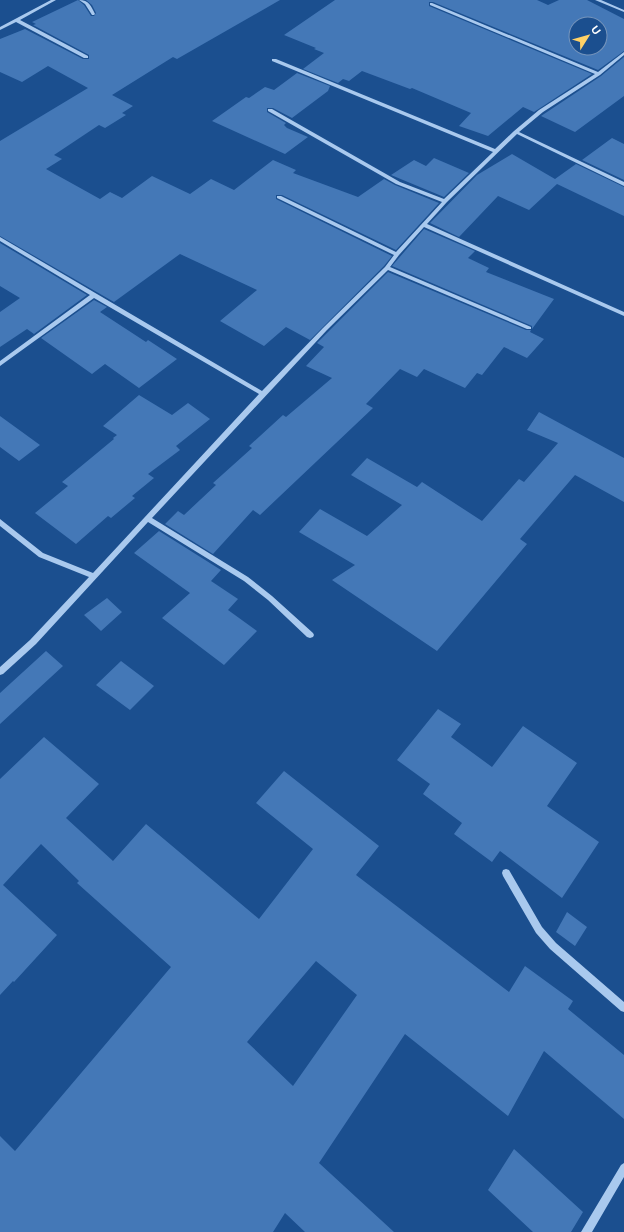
<svg xmlns="http://www.w3.org/2000/svg" width="624" height="1232" font-family="Helvetica,sans-serif">
  <rect width="100%" height="100%" fill="#1b4f8f"/>
  <path fill="#4478b7" fill-rule="evenodd" d="M78,0L84,5L91,16H94L96,13L92,5L86,0H280L177,59L173,57L112,95L133,106L122,113L126,115L105,128L99,125L54,155L62,159L46,169L100,199L110,192L122,198L152,176L190,194L211,179L234,190L273,160L296,170L293,173L358,197L384,179L395,185L439,203L396,250L282,195H276V199L392,256L384,266L310,340L286,327L264,346L220,321L257,290L180,254L114,302L0,236V141L88,88L48,66L22,82L0,72V39L25,29L83,59H89V55L33,25L36,24L32,22Z
    M335,0H537L548,5L559,0H587L624,19V51L598,70L433,2H429V6L592,74L534,112L523,107L488,136L459,126L471,113L412,88L410,89L362,71L349,81L343,79L338,83L303,69L324,53L314,49L316,48L284,35ZM576,24H600V48H576Z
    M624,57V96L575,132L541,116L601,76Z
    M297,73L330,86L328,91L292,118L273,108H267V112L286,123L284,125L287,128L308,137L285,154L212,121L246,97L249,98L265,87L274,90Z
    M612,138L624,144V180L582,160Z
    M512,154L555,179L576,164L624,187V216L557,184L529,210L498,196L459,237L430,223L477,175Z
    M434,158L469,173L444,197L391,175L414,160L426,166Z
    M424,229L475,251L468,258L489,268L486,272L554,299L532,329V326L392,266Z
    M0,243L87,295L34,334L27,329L0,347V312L20,298L0,286Z
    M388,272L526,330H531L530,332L544,339L527,358L504,347L482,375L477,373L465,388L424,369L417,377L400,369L366,404L373,408L260,515L253,510L213,554L165,524L178,511L184,515L216,485L213,483L252,448L249,446L283,415L286,417L332,378L306,366L324,347L317,343Z
    M94,300L107,307L100,312L146,342L148,340L177,359L139,388L105,364L92,374L41,338Z
    M139,395L172,415L188,403L210,419L176,446L180,450L148,474L154,478L132,496L135,498L111,518L108,516L76,544L35,513L68,486L62,482L114,439L113,438L117,435L103,426Z
    M539,412L624,458V502L575,475L520,539L527,544L437,651L332,580L355,565L299,532L320,509L367,536L402,505L351,475L367,458L417,487L422,482L482,521L519,479L524,482L558,443L527,430Z
    M0,416L40,445L19,461L0,447Z
    M159,531L221,570L211,581L238,599L228,610L257,631L224,665L162,618L190,593L134,553Z
    M107,598L122,612L101,631L84,615Z
    M46,651L63,666L0,724V693Z
    M121,661L154,686L130,710L96,685Z
    M438,709L461,724L451,737L492,767L523,726L577,763L547,806L599,842L562,898L500,851L492,862L454,834L462,823L423,794L430,784L397,760Z
    M44,737L99,784L66,818L113,861L146,824L259,919L313,849L256,803L284,771L379,846L356,875L509,992L525,966L573,1001L568,1009L624,1055V1119L544,1051L508,1116L405,1034L319,1163L394,1232H305L285,1213L273,1232H0V1136L15,1151L171,967L77,883L79,881L41,844L3,885L57,935L14,982L13,981L0,995V779ZM316,961L357,995L293,1086L247,1042Z
    M567,912L587,927L575,946L556,932Z
    M514,1149L583,1212L571,1232H533L488,1190Z"/>
  <g fill="none" stroke-linecap="round" stroke-linejoin="round">
    <path fill="#a9c9ee" fill-rule="evenodd" d="M51,0H56L20,20L88,56V58H84L16,22L0,30V27Z
      M79,0C89,0 91,6 95,14L94,15H92L85,4Z
      M595,0H601L624,10V12Z
      M430,3H432L598,72L624,52V55L600,75L543,112L519,132L624,182V186L517,134L447,202L427,224L624,312V316L424,227L399,255L390,267L531,327V329H527L388,270L327,330L152,518L248,577L272,596L313,633L314,635L313,637L310,638L307,637L268,600L244,581L148,522L36,644L3,674L0,675V667L30,640L89,577L39,557L0,526V519L43,553L93,573L259,394L94,298L0,366V361L90,295L0,241V237L262,391L323,328L385,267L394,255L277,198V196H281L396,252L442,202L396,184L268,111V109H272L400,182L444,199L493,152L272,61V59H276L495,149L514,131L539,110L595,74L430,5Z
      M506,869L509,870L542,927L556,943L624,1002V1012L621,1011L550,949L536,933L503,876L502,873L503,870Z
      M624,1163V1177L592,1232H581L621,1165Z"/>
  </g>
  <g transform="translate(588 36) rotate(53)"><circle r="19" fill="#1b4f8f" stroke="#7695bc"/>
  <path d="M0-3L7 15L0 10L-7 15Z" fill="#ffd166"/>
  <text y="-6" font-size="11" font-weight="bold" text-anchor="middle" fill="#ffffff">U</text>
  </g>
</svg>
